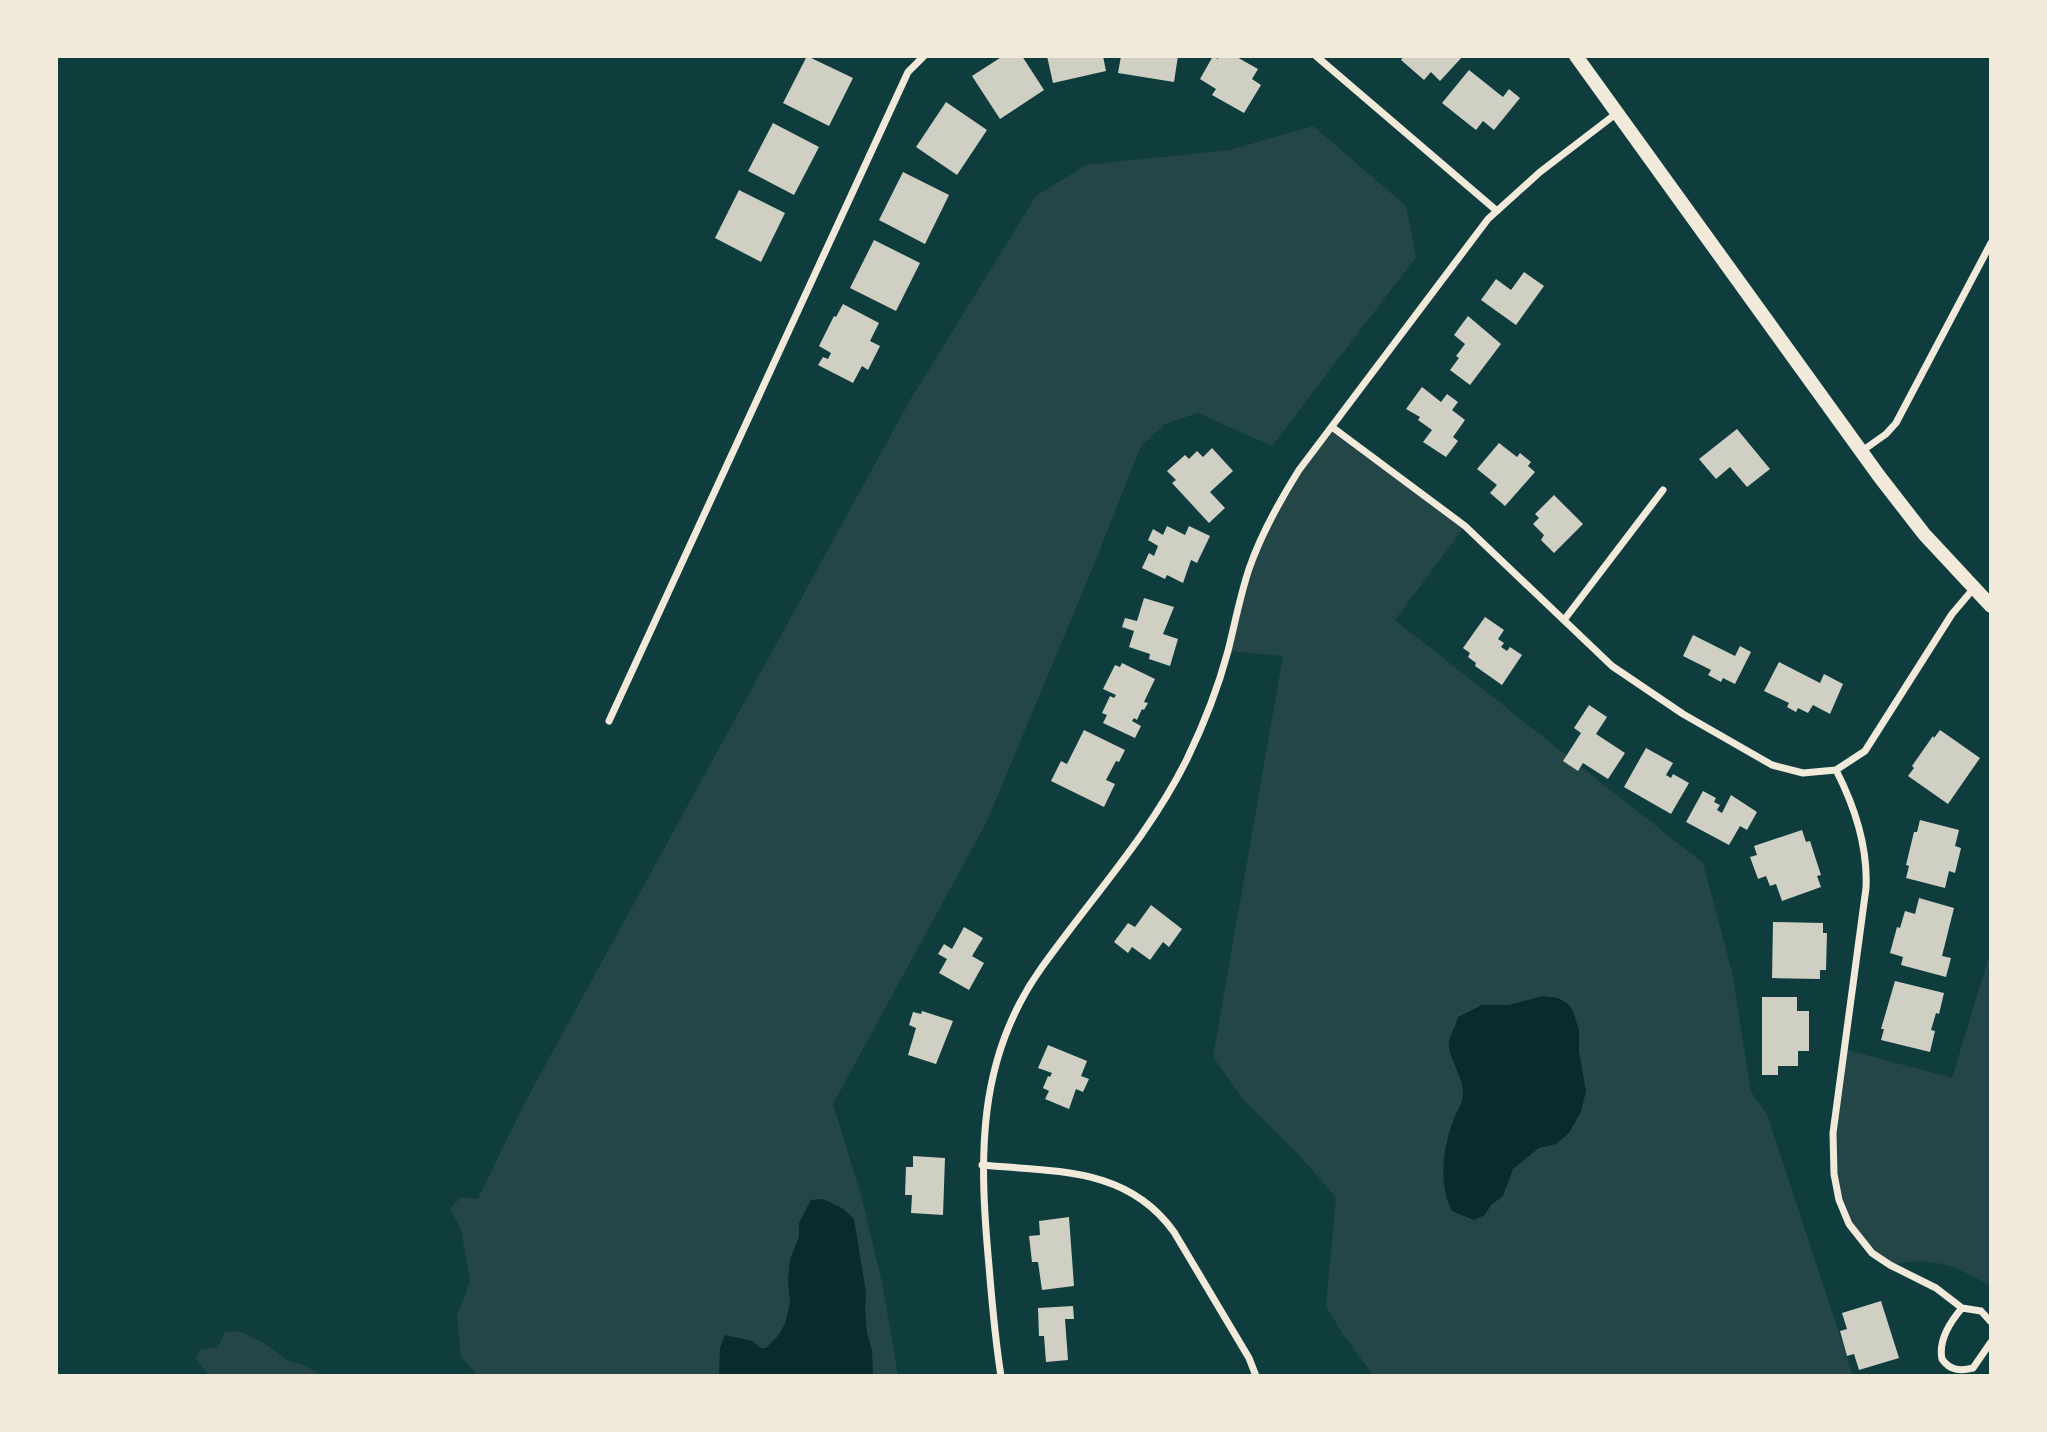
<svg xmlns="http://www.w3.org/2000/svg" width="2047" height="1432" font-family="'Titillium Web',sans-serif">
  <rect width="100%" height="100%" fill="#0f3d3e"/>
  <path fill="#244646" d="M1313,126L1406,206L1416,257L1272,446L1198,413L1165,424L1141,446L1091,572L987,821L833,1104L861,1195L882,1282L898,1376H478L461,1357L457,1316L470,1281L461,1229L450,1209L461,1197L478,1199L524,1104L909,402L1036,196L1086,165L1230,150Z
    M1332,427L1465,526L1395,620L1703,863L1732,972L1751,1092L1767,1114L1853,1376H1374L1342,1333L1326,1306L1336,1197L1295,1151L1243,1099L1213,1057L1283,656L1228,651L1241,595L1271,518Z
    M1991,950V1287C1957,1265 1930,1256 1890,1265L1864,1244L1839,1200L1832,1146L1844,1049L1952,1078Z
    M239,1331L266,1344L288,1361L302,1364L323,1376H210L195,1358L201,1349L218,1347L225,1332Z"/>
  <path fill="#0a2a2b" d="M1542,996L1558,998L1568,1004L1573,1011L1579,1030V1052L1586,1091L1581,1112L1569,1133L1556,1144L1539,1148L1513,1169L1503,1196L1491,1205L1485,1215L1474,1220L1452,1211C1438,1185 1443,1148 1453,1121C1456,1112 1462,1105 1463,1095C1464,1079 1452,1064 1449,1048C1447,1038 1456,1027 1458,1017L1482,1005H1509Z
    M823,1199L842,1208L854,1219L866,1292L865,1309L867,1333L872,1350L873,1376H719L720,1348L725,1335L752,1341L761,1348H766L778,1336L785,1324L790,1302L788,1280L790,1260L799,1236V1223L811,1200Z"/>
  <path fill="#cfcfc3" d="M807,56L853,78L829,126L783,103Z
    M1003,56H1022L1044,90L1000,119L972,76Z
    M1047,56H1103L1106,71L1053,83Z
    M1121,56H1178L1174,82L1118,73Z
    M1213,56L1218,59L1219,56H1235L1258,69L1252,79L1261,85L1244,113L1212,95L1216,89L1200,79Z
    M1404,56H1463L1440,81L1431,72L1424,80L1401,60Z
    M1469,70L1503,97L1509,89L1520,98L1494,130L1483,121L1476,130L1442,103Z
    M946,102L987,130L957,175L916,147Z
    M773,123L819,147L794,195L748,171Z
    M903,172L949,195L925,244L879,220Z
    M739,190L785,213L761,262L715,238Z
    M874,240L920,263L896,311L850,288Z
    M1524,272L1544,286L1516,325L1481,300L1496,279L1511,290Z
    M843,304L879,323L870,341L880,346L868,370L862,366L853,383L818,365L823,357L828,359L831,353L819,346L834,316L836,317Z
    M1468,316L1501,344L1470,385L1450,370L1459,358L1456,356L1465,344L1454,335Z
    M1422,387L1441,402L1447,394L1458,402L1452,410L1465,420L1453,437L1458,441L1446,457L1423,442L1432,430L1418,420L1420,417L1406,409Z
    M1737,429L1770,469L1747,487L1730,467L1716,479L1699,459Z
    M1499,443L1517,457L1520,453L1531,462L1528,466L1535,472L1505,506L1490,493L1497,485L1477,469Z
    M1212,448L1233,471L1210,492L1225,508L1209,523L1172,483L1176,480L1167,471L1185,455L1189,459L1197,451L1203,457Z
    M1554,495L1583,524L1554,553L1541,540L1544,535L1533,524L1539,518L1535,514Z
    M1167,526L1185,535L1189,526L1210,536L1197,563L1191,560L1183,583L1167,575L1165,579L1142,568L1149,553L1154,556L1158,546L1148,540L1153,529L1163,535Z
    M1144,598L1174,607L1163,634L1178,639L1170,666L1149,659L1150,654L1129,647L1134,631L1122,627L1125,618L1137,621Z
    M1485,617L1504,630L1498,639L1504,643L1501,647L1507,651L1510,647L1522,655L1502,685L1475,666L1476,663L1468,657L1470,653L1463,648Z
    M1693,635L1735,656L1740,646L1751,652L1735,684L1723,678L1721,682L1708,675L1711,670L1683,656Z
    M1779,662L1820,683L1824,674L1843,684L1830,714L1813,705L1808,713L1798,708L1796,712L1787,707L1789,703L1764,691Z
    M1122,663L1155,679L1144,702L1148,703L1144,710L1142,709L1137,720L1134,718L1132,721L1141,726L1135,738L1103,723L1107,715L1102,713L1110,696L1114,698L1116,695L1103,689L1115,665L1120,667Z
    M1589,705L1607,717L1596,734L1625,753L1608,779L1583,763L1578,771L1563,761L1581,733L1574,728Z
    M1084,730L1125,750L1119,762L1116,761L1106,780L1115,784L1104,807L1051,781L1061,761L1067,764Z
    M1940,730L1980,758L1948,804L1908,776L1914,768L1912,766L1933,736L1934,738Z
    M1646,748L1673,763L1666,775L1671,778L1673,774L1689,783L1671,814L1624,787Z
    M1703,791L1716,798L1714,802L1720,805L1717,810L1722,813L1731,795L1757,812L1747,830L1740,826L1729,845L1686,822Z
    M1920,820L1959,830L1955,846L1961,848L1955,873L1949,871L1945,888L1906,878L1909,866L1906,865L1914,832H1917Z
    M1802,830L1806,842L1810,841L1821,875L1817,876L1821,887L1782,901L1776,884L1770,886L1766,876L1758,879L1750,857L1757,855L1754,846Z
    M1919,898L1954,908L1942,956L1951,958L1946,977L1901,965L1903,957L1890,953L1897,927L1900,928L1905,911L1915,914Z
    M1151,905L1182,929L1169,947L1163,942L1150,960L1132,947L1128,953L1114,942L1128,923L1135,927Z
    M1773,922L1823,923V933H1827L1826,970H1820V979L1772,978Z
    M964,927L983,938L972,956L984,963L969,990L939,973L947,959L938,954L944,944L952,949Z
    M1895,981L1944,993L1939,1014L1936,1013L1931,1030L1935,1031L1930,1052L1881,1040L1884,1029H1881Z
    M1762,997H1797V1011H1809V1051H1798V1066H1778V1075H1762Z
    M922,1011L953,1021L936,1064L908,1055L916,1028L909,1025L913,1012L921,1014Z
    M1048,1045L1087,1061L1081,1076L1089,1079L1083,1092L1076,1089L1069,1109L1045,1099L1049,1091L1043,1088L1048,1076L1050,1077L1052,1073L1038,1068Z
    M913,1156L945,1158L943,1215L911,1213L912,1195H905L906,1167H913Z
    M1069,1217L1074,1286L1042,1290L1038,1262H1032L1029,1236L1040,1235L1039,1221Z
    M1881,1301L1899,1358L1859,1370L1854,1354L1847,1356L1840,1331L1847,1329L1842,1313Z
    M1073,1306L1074,1319H1065L1068,1360L1046,1362L1044,1336H1039L1038,1308Z"/>
  <g fill="none" stroke-linecap="round" stroke-linejoin="round">
    <path stroke="#f1e9da" stroke-width="7" d="M1316,56L1497,211
      M1332,427L1465,526L1612,666L1683,714L1772,765L1803,773L1836,770L1865,751L1952,614L1974,588
      M1862,451L1886,434L1896,423L1991,243
      M1564,620L1663,490
      M609,721L908,72L924,56
      M1836,770C1855,807 1868,846 1866,888L1833,1133L1834,1174L1839,1200L1849,1224L1872,1253L1890,1265L1936,1288L1962,1308
      M982,1165C1054,1172 1127,1166 1174,1232L1249,1358L1256,1376
      M1991,1322L1981,1311L1962,1308C1950,1322 1938,1340 1942,1359C1950,1371 1961,1371 1973,1368L1991,1342
      M1001,1376C995,1339 992,1303 989,1266C979,1158 976,1059 1042,967C1091,898 1149,836 1187,759C1204,724 1218,688 1228,651C1235,623 1240,596 1249,569C1261,534 1279,502 1299,470L1488,219L1540,172L1617,113"/>
    <path stroke="#f1e9da" stroke-width="14" d="M1576,56L1879,476L1924,534L1991,606"/>
  </g>
  <rect width="2047" height="1432" fill="none" stroke="#f1e9da" stroke-width="116"/>
</svg>
